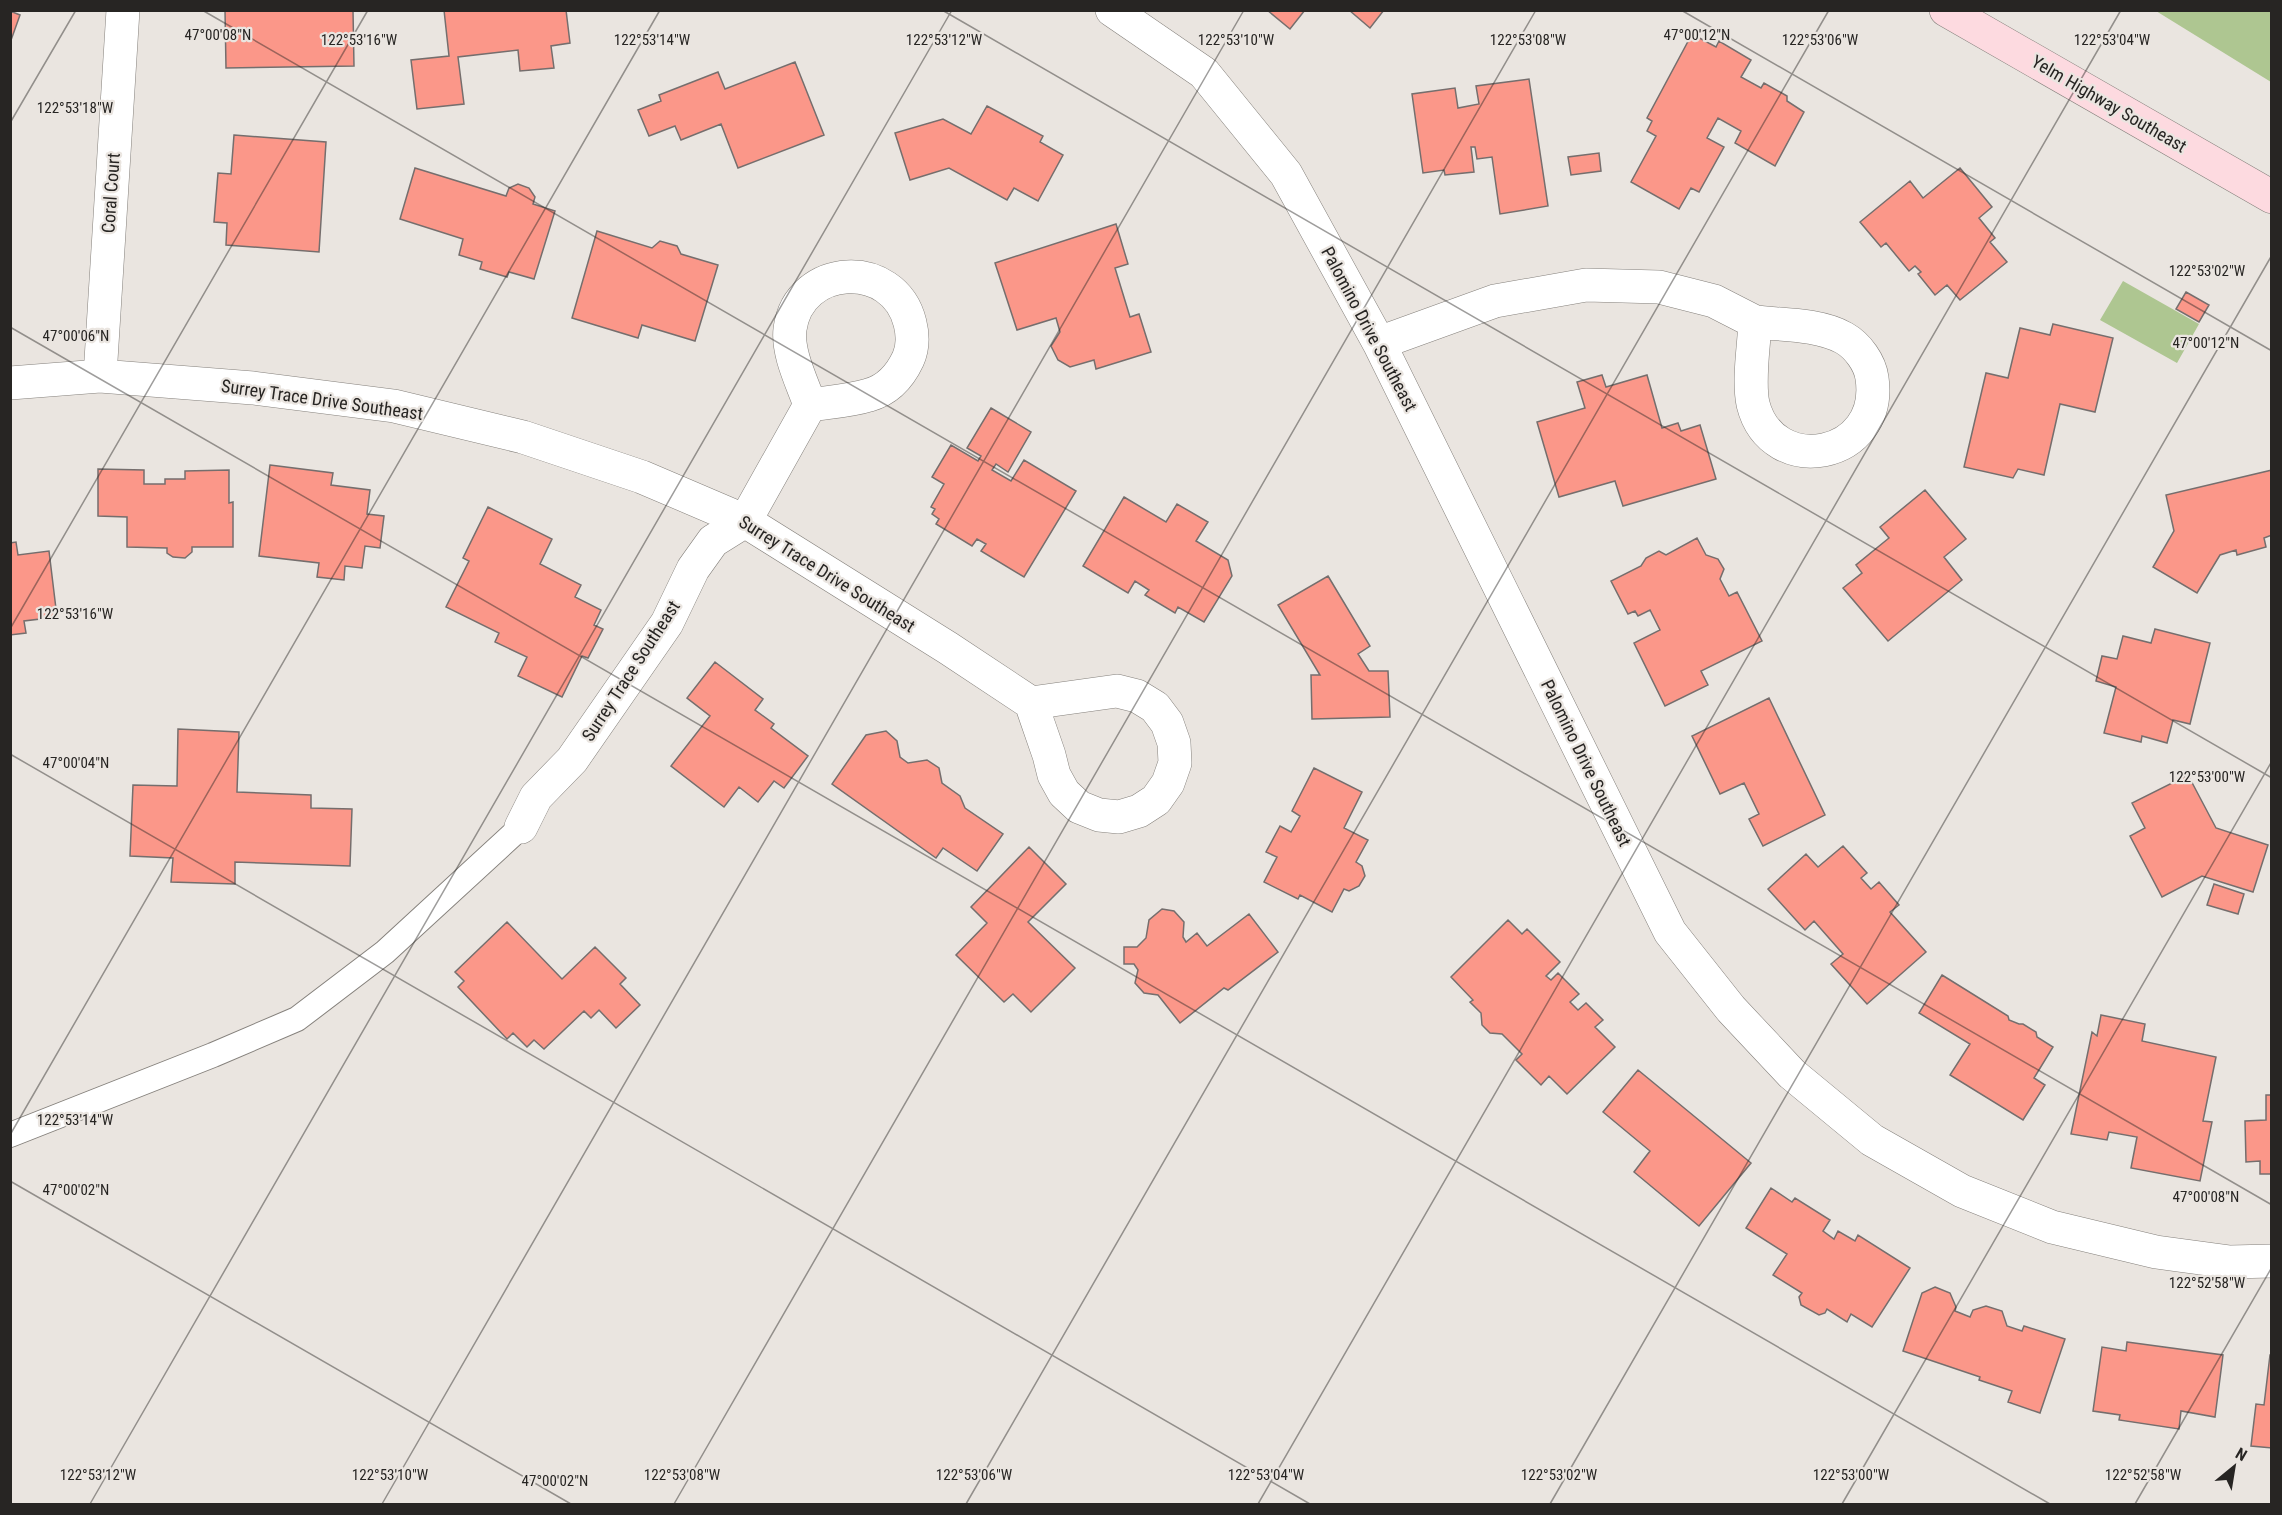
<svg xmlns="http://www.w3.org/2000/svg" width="2282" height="1515" font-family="'Roboto Condensed',sans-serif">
  <rect width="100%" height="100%" fill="#eae5e0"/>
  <path fill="#aec691" d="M2156,11H2271V82Z
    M2123,281L2199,324L2177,363L2100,320Z"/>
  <path fill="#fb9789" stroke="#756e6d" stroke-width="1.5" d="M225,10H353L354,66L226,68Z
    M444,10H566L570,43L551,46L554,68L520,71L518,50L458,57L464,104L417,109L411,60L449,56Z
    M1267,10H1305L1290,29Z
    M1349,10H1384L1370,28Z
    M10,11L20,15L10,43Z
    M1692,34L1716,47L1719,41L1751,60L1741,77L1761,88L1764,83L1787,96V101L1804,112L1775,166L1735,143L1741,131L1718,118L1707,138L1724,147L1699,192L1691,188L1679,209L1631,182L1656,136L1647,131L1652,121L1647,118Z
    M795,62L824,135L738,168L721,124L681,140L675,126L649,136L638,110L661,101L659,95L718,72L725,89Z
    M1529,79L1548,206L1500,214L1492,157L1477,159L1475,147H1471L1474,172L1445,175L1444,170L1423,173L1412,94L1455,88L1458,108L1479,104L1476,86Z
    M987,106L1043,136L1040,142L1063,155L1038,201L1014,188L1007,200L949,168L910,180L895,133L943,119L971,134Z
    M234,135L326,142L319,252L226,245L227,223L214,222L218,173L231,174Z
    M1599,153L1601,171L1571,175L1568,157Z
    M415,168L506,196L509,188L518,184L529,188L535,197L533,204L555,211L534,279L509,272L507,277L480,269L482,262L459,255L463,239L400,219Z
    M1960,168L1992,207L1979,218L1995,238L1990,242L2007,262L1960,300L1947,285L1935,295L1918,274L1921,272L1915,266L1909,271L1886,243L1881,247L1860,222L1910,181L1923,198Z
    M1116,224L1128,264L1115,268L1130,317L1139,314L1151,352L1096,369L1094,360L1070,367L1058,360L1051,346L1060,332L1056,318L1017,330L995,263Z
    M597,231L652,248L660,241L677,246L681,254L718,265L695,341L642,325L638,338L572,318Z
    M2186,292L2209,305L2199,322L2176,309Z
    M2053,324L2113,338L2095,412L2060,404L2044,475L2018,469L2013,478L1964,467L1986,373L2008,378L2020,328L2050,335Z
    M1602,375L1606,387L1647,375L1662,428L1678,423L1681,431L1700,425L1716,479L1623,506L1615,481L1559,497L1537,422L1585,408L1577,382Z
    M991,408L1031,432L1008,472L996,464L992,470L1011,481L1024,460L1076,491L1024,577L981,551L986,544L977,539L972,546L936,524L939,519L932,514L935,509L931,507L944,484L932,477L951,445L978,461L981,456L967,448Z
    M270,465L333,473L331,485L370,490L367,514L384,516L380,548L365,546L362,568L345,566L344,580L317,577L319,563L259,556Z
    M98,469L144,470V484H165V479H185V471L229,470V503L233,502V547H192V552L185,558L173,557L167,553V548L127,547V517L98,516Z
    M2272,470V535L2264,538L2266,547L2237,555L2236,550L2220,555L2197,593L2153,567L2174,531L2166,495Z
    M1925,490L1966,539L1944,557L1962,580L1888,641L1843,588L1862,573L1856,565L1889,538L1880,527Z
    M1124,497L1166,522L1177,504L1208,522L1196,541L1228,560L1232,576L1204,622L1178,607L1175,613L1145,595L1149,590L1135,581L1128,593L1083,566Z
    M488,507L552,539L540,564L581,585L575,597L601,610L594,625L603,629L588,658L582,656L562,697L518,676L527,657L495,642L499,633L446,607L469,561L463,558Z
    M1697,538L1706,555L1718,559L1724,569L1720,579L1729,596L1737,592L1762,641L1701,671L1708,685L1665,706L1634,643L1660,630L1650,610L1638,616L1635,611L1628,614L1611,581L1641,566L1646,558L1659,551L1666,555Z
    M16,542L18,555L49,551L57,617L24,621L26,633L10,635V543Z
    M1328,576L1370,646L1358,654L1369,671H1388L1390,717L1312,719L1311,675H1320L1278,605Z
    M2155,629L2210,643L2190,724L2173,720L2167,743L2142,736L2141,742L2104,733L2116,687L2096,681L2102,656L2117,659L2123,636L2151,643Z
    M715,662L763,699L755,710L774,724L771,728L808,756L784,788L774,781L758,802L739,787L724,807L671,766L710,716L687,698Z
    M1769,698L1825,815L1763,846L1749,819L1759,814L1744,783L1720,794L1692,736Z
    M178,729L239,732L237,792L311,795V808L352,809L350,866L235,862V884L171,882L173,858L130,856L133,785L177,786Z
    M886,731L897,741L900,757L908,763L927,760L939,768L942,783L960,796L965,808L1003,834L977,871L943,848L936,858L832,784L866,735Z
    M1314,768L1362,792L1344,828L1368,840L1356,862L1362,866L1365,876L1359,886L1349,891L1344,889L1332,912L1300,895L1298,899L1264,882L1277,857L1266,852L1280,826L1291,832L1300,816L1292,811Z
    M2188,775L2216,828L2268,845L2253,892L2202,876L2162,897L2130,836L2145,828L2132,803Z
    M1843,846L1867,873L1861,878L1871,889L1879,882L1899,905L1890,912L1926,952L1867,1004L1831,964L1843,954L1814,921L1805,930L1768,889L1806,854L1818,867Z
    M1029,847L1066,884L1028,922L1075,968L1031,1012L1013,994L1004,1002L956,955L987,923L971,907Z
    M2214,884L2244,894L2238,914L2207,905Z
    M1162,909L1174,911L1184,922L1183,937L1186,942L1197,933L1207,946L1249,914L1278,952L1228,990L1224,988L1180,1023L1158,995L1144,993L1135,983L1138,970L1134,964H1124V947H1137L1146,938L1149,920Z
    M1508,920L1522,934L1527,929L1560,962L1546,976L1551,980L1558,973L1579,994L1570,1002L1578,1010L1586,1003L1603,1020L1595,1027L1615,1047L1567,1094L1549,1076L1541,1085L1516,1060L1522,1054L1502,1034L1490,1033L1482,1025L1481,1013L1470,1002L1473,1000L1451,977Z
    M507,922L562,979L595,947L626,978L620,984L640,1005L616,1028L599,1010L591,1018L584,1011L544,1049L534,1040L527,1047L513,1033L507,1039L458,987L464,981L455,972Z
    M1942,975L2008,1016L2009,1020L2019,1024H2023L2036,1032L2037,1037L2053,1047L2034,1078L2045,1085L2023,1120L1950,1075L1970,1044L1919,1013Z
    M2101,1015L2145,1024L2142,1041L2216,1057L2203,1121L2212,1122L2200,1181L2131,1168L2137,1137L2109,1132L2107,1140L2071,1134L2092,1032L2097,1036Z
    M1638,1070L1751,1163L1699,1226L1634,1172L1650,1151L1603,1112Z
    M2266,1095H2272V1174H2260V1161L2246,1162L2245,1121L2266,1120Z
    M1771,1188L1792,1202L1795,1198L1830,1220L1823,1231L1834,1239L1838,1231L1855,1241L1858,1235L1910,1268L1872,1327L1851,1314L1847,1322L1827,1309L1825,1313L1819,1315L1801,1305L1799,1297L1802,1293L1773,1275L1787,1254L1746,1228Z
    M1935,1287L1950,1293L1956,1307L1955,1311L1970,1317L1973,1310L1986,1306L2002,1311L2007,1326L2022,1331L2024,1326L2065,1339L2040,1413L2008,1402L2012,1391L1979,1380L1980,1377L1903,1351L1922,1293Z
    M2127,1342L2223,1355L2215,1417L2181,1411L2179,1429L2119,1420L2120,1415L2093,1411L2102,1347L2126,1351Z
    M2270,1355H2272V1448L2251,1446L2256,1404L2264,1405Z"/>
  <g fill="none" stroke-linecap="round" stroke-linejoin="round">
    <g stroke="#85817c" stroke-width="26">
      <path id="service" d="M10,1135L213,1055L297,1019L385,952L521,827"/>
    </g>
    <g stroke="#85817c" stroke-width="34">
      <path id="minor" d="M1112,10L1204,73L1286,174L1379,343L1670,932L1731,1009L1792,1074L1872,1140L1962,1191L2052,1227L2156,1252L2230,1262L2272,1261
        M1755,322C1783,325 1819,324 1844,338C1858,346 1870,363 1872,378C1884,459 1772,480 1753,404C1748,380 1754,346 1755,322Z
        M1379,343L1495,301L1586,285L1659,287L1714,301L1755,322
        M100,376L123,10
        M10,383L100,376L253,388L394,406L523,437L642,477L745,521L948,648L1031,703L1049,755L1054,775L1064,793L1079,807L1099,815L1119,817L1139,811L1156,800L1168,783L1175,763L1174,743L1167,723L1155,707L1137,696L1117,691L1031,703
        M521,827L536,797L572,760L667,623L693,569L713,541L745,521L810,405C829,402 850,401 869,395C887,390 900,376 908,359C913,348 913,335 910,323C894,258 799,263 790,329C787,353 802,382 810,405"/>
    </g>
    <g stroke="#85817c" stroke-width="34">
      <path id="secondary" d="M1946,10L2272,197"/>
    </g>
    <use href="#service" stroke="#fff" stroke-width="24"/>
    <use href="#minor" stroke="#fff" stroke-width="33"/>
    <use href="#secondary" stroke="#fddae0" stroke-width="33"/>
  </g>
  <path fill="none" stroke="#272523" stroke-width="1.5" stroke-opacity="0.45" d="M202,10L2272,1205M942,10L2272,778M1681,10L2272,351M10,123L76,10M10,327L2050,1504M10,629L368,10M10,754L1310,1504M10,1135L660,10M10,1181L571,1504M90,1504L952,10M382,1504L1244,10M674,1504L1536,10M966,1504L1829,10M1258,1504L2121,10M1550,1504L2272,255M1842,1504L2272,761M2135,1504L2272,1267"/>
  <g text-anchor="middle" stroke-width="4.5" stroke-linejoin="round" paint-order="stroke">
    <g font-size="18" fill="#272523" stroke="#eae5e0">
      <text transform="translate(2109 104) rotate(30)" y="6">Yelm Highway Southeast</text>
      <text transform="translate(111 193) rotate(-86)" y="6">Coral Court</text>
      <text transform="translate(1369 329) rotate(62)" y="6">Palomino Drive Southeast</text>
      <text transform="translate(322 400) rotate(8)" y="6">Surrey Trace Drive Southeast</text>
      <text transform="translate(827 574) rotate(32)" y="6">Surrey Trace Drive Southeast</text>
      <text transform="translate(631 671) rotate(-57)" y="6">Surrey Trace Southeast</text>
      <text transform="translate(1586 763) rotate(64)" y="6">Palomino Drive Southeast</text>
    </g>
  </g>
  <g font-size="15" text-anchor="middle" fill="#272523" stroke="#eae5e0" stroke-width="4.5" stroke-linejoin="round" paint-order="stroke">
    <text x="218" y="40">47°00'08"N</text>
    <text x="1697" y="40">47°00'12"N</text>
    <text x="359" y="45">122°53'16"W</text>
    <text x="1236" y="45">122°53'10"W</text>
    <text x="1528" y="45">122°53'08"W</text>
    <text x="1820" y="45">122°53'06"W</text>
    <text x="2112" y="45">122°53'04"W</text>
    <text x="652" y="45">122°53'14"W</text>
    <text x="944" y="45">122°53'12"W</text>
    <text x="75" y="113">122°53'18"W</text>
    <text x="2207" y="276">122°53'02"W</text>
    <text x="76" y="341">47°00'06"N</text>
    <text x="2206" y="348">47°00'12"N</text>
    <text x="75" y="619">122°53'16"W</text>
    <text x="76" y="768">47°00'04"N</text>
    <text x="2207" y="782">122°53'00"W</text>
    <text x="75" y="1125">122°53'14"W</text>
    <text x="76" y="1195">47°00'02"N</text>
    <text x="2206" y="1202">47°00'08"N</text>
    <text x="2207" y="1288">122°52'58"W</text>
    <text x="98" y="1480">122°53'12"W</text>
    <text x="390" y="1480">122°53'10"W</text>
    <text x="682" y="1480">122°53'08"W</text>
    <text x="974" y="1480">122°53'06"W</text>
    <text x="1266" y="1480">122°53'04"W</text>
    <text x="1559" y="1480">122°53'02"W</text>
    <text x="1851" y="1480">122°53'00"W</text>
    <text x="2143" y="1480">122°52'58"W</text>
    <text x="555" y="1486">47°00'02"N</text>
  </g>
  <rect width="2282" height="1515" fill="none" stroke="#272523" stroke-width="24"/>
  <g transform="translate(2234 1467) rotate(30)" stroke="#eae5e0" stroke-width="4.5" paint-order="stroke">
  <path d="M0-4.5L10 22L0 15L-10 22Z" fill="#272523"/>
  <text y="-9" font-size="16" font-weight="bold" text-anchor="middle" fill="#272523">N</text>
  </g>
</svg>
